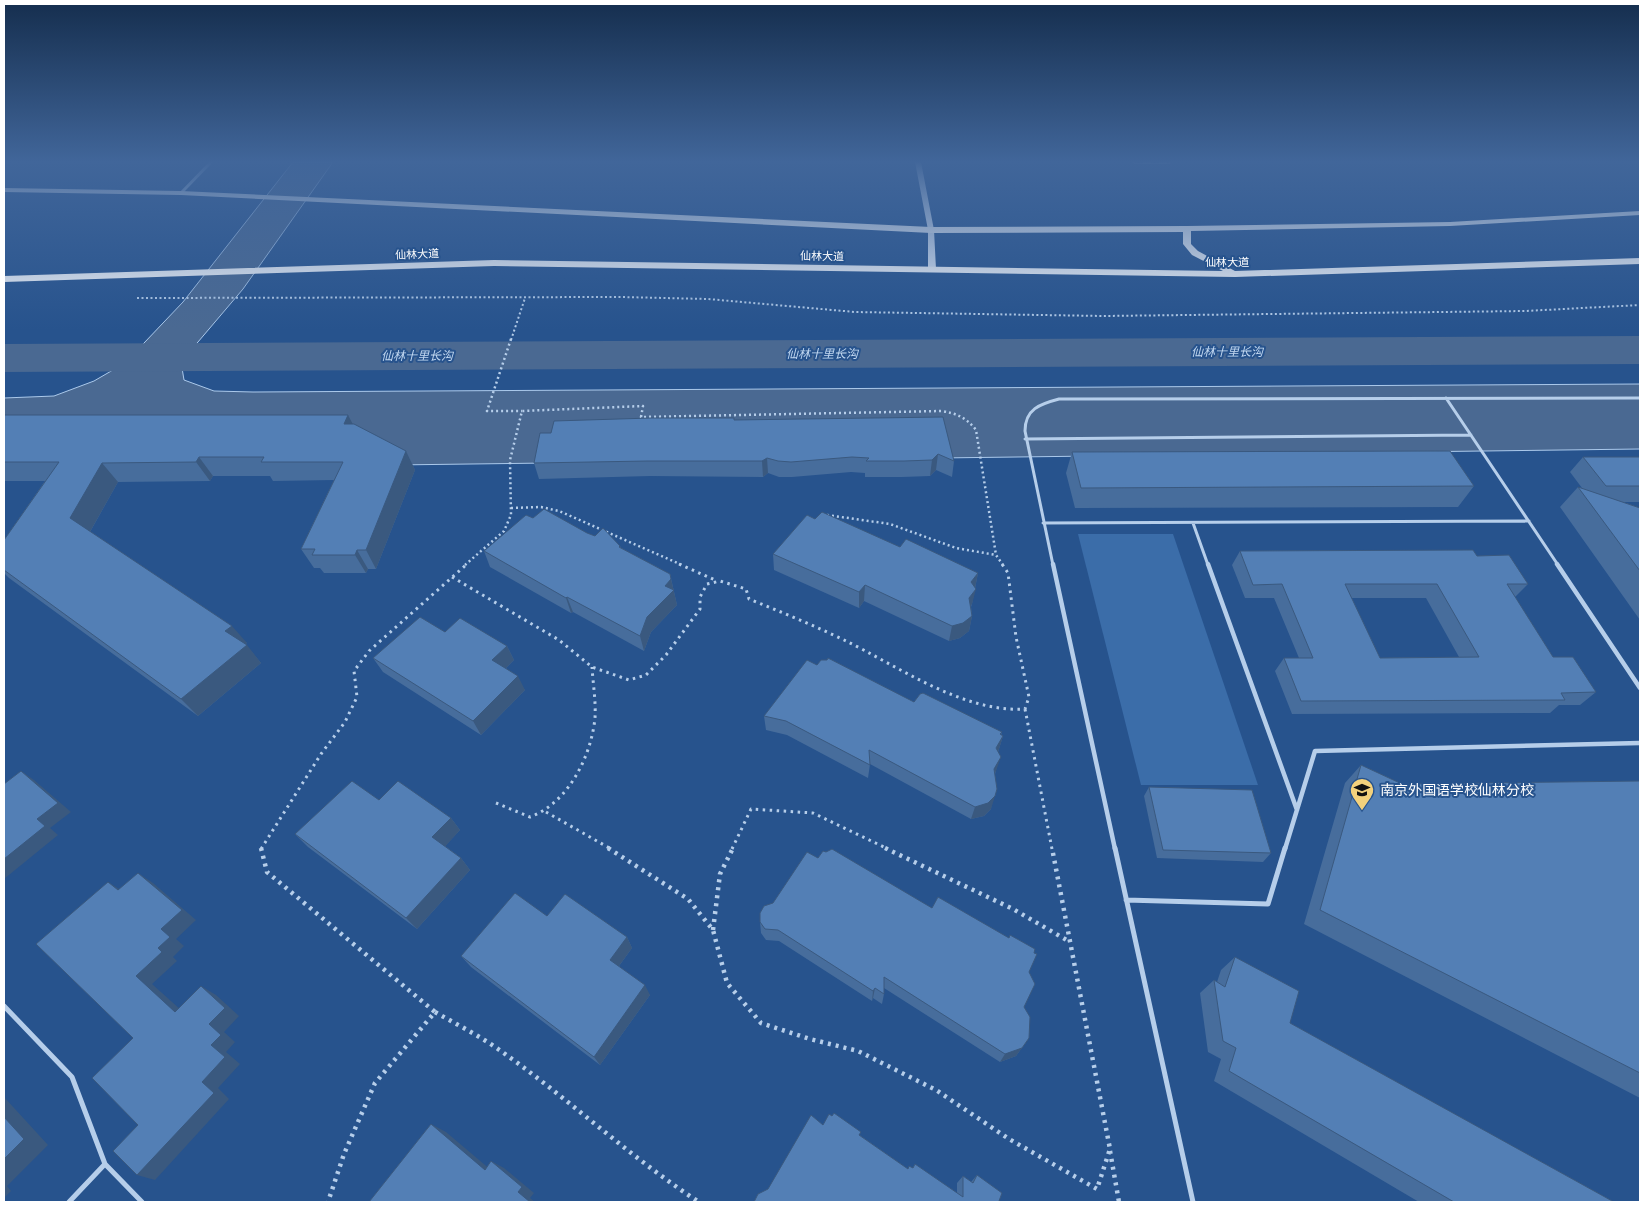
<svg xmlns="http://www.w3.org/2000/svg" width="1644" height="1206" font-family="'Golos Text','Noto Sans SC',sans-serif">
  <rect width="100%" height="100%" fill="#27538d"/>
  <path fill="#3b6da9" d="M1078,534H1173L1258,785H1141Z"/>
  <path fill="#4a6992" stroke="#abc9eb" d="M293,162H333L243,289L181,362L184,380L214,391L253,392L1640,384V449L4,470V398L54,396L94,381L125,363L183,302Z"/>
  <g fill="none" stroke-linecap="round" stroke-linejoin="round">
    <path fill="#4a6992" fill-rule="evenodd" d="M1640,336V364L4,372V344Z"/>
    <path stroke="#b6ceea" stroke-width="2" stroke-dasharray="2 2.5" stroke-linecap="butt" d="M137,298L621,297L708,299L855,312L1103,316L1525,311L1640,305
      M511,340L525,298"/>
    <path stroke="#b6ceea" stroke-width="2.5" stroke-dasharray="2 3" stroke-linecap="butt" d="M511,339L487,411H522
      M511,508L541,507L559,511L682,565
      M827,515L890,524L956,548L996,555L1003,565
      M465,565L504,531L511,515L510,460L522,411L643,406L641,417L941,411C956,413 967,418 976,430L996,555"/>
    <path stroke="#b6ceea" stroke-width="3" stroke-dasharray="2.5 4.5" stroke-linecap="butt" d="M679,564L715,580
      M452,577L559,640L592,667L629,680L646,675L666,655L700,609V597L707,584L720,581L746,589L749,599C781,612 813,625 844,640C898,666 963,713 1025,709L1029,697L1016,637L1008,573L1002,564
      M1025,709L1052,849
      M496,803L530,817C568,803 591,757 595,718C596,701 593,684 592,667
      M546,812L611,849
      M261,849L321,754L345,722L357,697L354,671L369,651L467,564
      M732,849L751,809L813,813L888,849"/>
    <path stroke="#b6ceea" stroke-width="4.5" stroke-dasharray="3 5" stroke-linecap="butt" d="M261,848L267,872L435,1012L375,1083L344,1154L328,1202
      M608,848L688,899L713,930L727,983L761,1023L810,1039L858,1051L936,1090L1009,1139L1097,1189L1110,1149L1052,848
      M885,848L1013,909L1070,942
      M713,930L720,874L733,848
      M435,1012C456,1024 478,1035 498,1049C567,1097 628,1156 699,1202
      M1110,1151L1119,1202"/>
    <path stroke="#b6ceea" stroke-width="3" d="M1446,398L1558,565
      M1025,439L1471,435
      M1043,523L1529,521
      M1193,523L1208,565
      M1053,565L1025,431C1025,409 1040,404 1059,399L1640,398"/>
    <path stroke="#b6ceea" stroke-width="4.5" d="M1053,564L1115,849
      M1208,564L1297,810
      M1557,564L1640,688
      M1285,849L1315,751L1640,743"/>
    <path stroke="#b6ceea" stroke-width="5" d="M1115,848L1193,1202
      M1126,900L1268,904L1285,848
      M4,1006L72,1077L105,1164L142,1202
      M69,1202L105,1164"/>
    <path stroke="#b6ceea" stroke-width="3" d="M181,193L211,162"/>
    <path fill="#e1ebf9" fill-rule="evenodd" d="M915,162H921L934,230L936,269L932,271L928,269V230Z"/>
    <path fill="#fafcff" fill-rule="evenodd" d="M4,188L181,191L931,227L1187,226L1450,222L1640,211V215L1450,226L1191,231V244L1198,251L1235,271L1640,258V264L1235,277L494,266L4,282V276L494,260L1223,271L1192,255L1183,244V232L931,233L181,195L4,192Z"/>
    <g stroke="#fff" stroke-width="4">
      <path id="rail" d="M1135,162H1169"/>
    </g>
    <use href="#rail" stroke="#27538d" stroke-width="2.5" stroke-dasharray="8" stroke-linecap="butt"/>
  </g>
  <path fill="#476d9c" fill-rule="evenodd" d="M4,415L352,424L406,451L415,470L376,569H368L366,573H324L320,568H314L301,549L334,480L273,481L270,476H213L210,481L118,482L90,532L247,643L245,644L261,663L198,716L9,578L4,573V540L45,481H4Z
    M943,417L954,461L952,477L936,470L930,476L902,477H865V473L851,472L792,477H779L768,473L763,477L650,476L539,479L534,463L551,433L735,420Z
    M1072,452L1474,486L1458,507L1075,508L1066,473Z
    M1583,457H1640V502H1623L1640,508V620L1560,507L1578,487L1582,488L1570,472Z
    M533,518L587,533L620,546L621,548L670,574L677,605L651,632L644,651L573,612L571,613L490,567L484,551Z
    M815,519L978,573L972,604L971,607L972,616L969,631L960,638L949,641L864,601L859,608L774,570L773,554Z
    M1240,551L1477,556L1528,584L1515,597L1553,657L1596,692L1580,705H1559L1550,713L1292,714L1275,671L1284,658H1299L1274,598H1245L1232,565ZM1351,598H1426L1459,657L1380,658Z
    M445,632L507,646L514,660L506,668L525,690L481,735L383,672L373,658Z
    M817,665L914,702L1002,732L1001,735L1003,736L998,752L996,771L995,774L991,809L984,816L971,819L870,764L868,778L787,735L766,730L764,716Z
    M1361,765L1402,784L1640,781V1098L1304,924L1345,783Z
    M1149,787L1271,853L1263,862L1157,858L1144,796Z
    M379,800L451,818L460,830L445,846L461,858L470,870L417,929L308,847L295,834Z
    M818,858L1034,953L1029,972L1024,1007L1029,1038L1016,1056L1000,1062L884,988V994L882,1004L873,998L872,1001L779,941L766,940L761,933L760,922L773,903Z
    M547,916L627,937L632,948L619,966L650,995L600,1065L471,967L461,956Z
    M1235,957L1290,1023L1614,1202H1419L1214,1081L1221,1059L1208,1052L1200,993L1214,980L1217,982L1221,970Z
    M832,1116L908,1169L957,1193V1183L963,1176L971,1182L977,1175L999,1201L768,1189L823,1125Z"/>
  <path fill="#3a597f" d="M348,415L358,434L344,424Z
    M406,451L415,470L376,569L366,550Z
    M938,454L936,470L930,476L932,460Z
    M199,457L213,476L210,481L196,462Z
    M767,458L768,473L763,477L762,461Z
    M102,463L118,482L87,537L70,518Z
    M357,550L368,569L366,573L355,555Z
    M978,573L975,588L971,582Z
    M671,579L677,605L651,632L644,651L640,636L647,617L665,586Z
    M865,585L864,601L859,608V592Z
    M976,589L972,604L966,613L969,598Z
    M567,597L573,612L571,613L566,598Z
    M972,616L969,631L960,638L949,641L952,626Z
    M232,626L247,643L240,649L225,631Z
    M247,645L261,663L198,716L181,699Z
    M507,646L514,660L499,675L492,660Z
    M518,676L525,690L481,735L473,721Z
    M1002,732L998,744L1003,736L999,749L992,762Z
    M1001,757L996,771L990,782L994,769Z
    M21,771L34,780L71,812L50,828L58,835L4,879V859L37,819Z
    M995,796L991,809L984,816L971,819L975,807Z
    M451,818L460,830L442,850L432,837Z
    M461,858L470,870L417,929L406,918Z
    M138,873L153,883L196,920L176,939L184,946L173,957L177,961L152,984L191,1019L175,1012L136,976L158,948L161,929Z
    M108,882L124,892L118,890Z
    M627,937L632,948L616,970L610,960Z
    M645,985L650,995L600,1065L594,1057Z
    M201,986L216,995L239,1016L224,1032L235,1042L226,1052L240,1064L218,1088L229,1099L155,1180L137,1175L202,1082L211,1045L209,1024Z
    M875,988L873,998L872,1001L873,991Z
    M1029,1038L1016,1056L1000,1062L1005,1054Z
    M4,1097L48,1145L7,1186L11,1191L4,1198Z
    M431,1124L446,1132L498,1176L485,1170Z
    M491,1161L504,1168L534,1193L530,1198L535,1202H530L518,1192Z"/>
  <path fill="#537fb5" stroke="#3a597f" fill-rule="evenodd" d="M4,415H348L344,424H354L406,451L366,550H357L355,555H312L315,549H301L343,462H261L264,457H199L196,462L102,463L70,518L232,626L225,631L247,645L181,699L4,570V540L59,462H4Z
    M943,417L954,461L938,454L932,460L904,461H866L869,458L852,457L791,462L778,461L767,458L762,461H647L534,463L540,433H551L554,421L651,418H734V420Z
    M1450,451L1474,486L1081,488L1072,452Z
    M1583,457H1640V486H1606Z
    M1578,487L1640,508V571Z
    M544,509L587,533L595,536L603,528L620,546L619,547L670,574L671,579L665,586L674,590L647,617L640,636L567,597L566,598L484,551L526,515L533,518Z
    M822,512L900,547L906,539L978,573L971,582L976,589L969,598L972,616L963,623L952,626L865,585L859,592L773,554L807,515L815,519Z
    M1473,550L1477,556L1509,555L1528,584H1507L1553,657H1573L1596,692L1561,693L1565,700L1301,701L1284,658H1313L1282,584L1253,585L1240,551ZM1345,584H1437L1479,657L1380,658Z
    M420,617L445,632L460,618L507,646L492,660L518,676L473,721L373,658Z
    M828,658L914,702L920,694L923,693L1002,732L1000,734L1003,736L996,748L1001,757L994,769L997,789L995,796L988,803L975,807L869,750L870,765L786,721L764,716L807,660L817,665L821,660H827Z
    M1361,765L1402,784L1640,781V1073L1320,910Z
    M21,771L58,803L37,819L45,826L4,859V784Z
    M352,781L379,800L398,781L451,818L432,837L461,858L406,918L295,834Z
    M1149,787L1252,790L1271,853L1163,850Z
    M832,849L932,908L938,897L1009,938L1010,935L1035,949L1034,953L1037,954L1029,972L1035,984L1024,1007L1030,1017L1029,1038L1022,1048L1005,1054L884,977V994L875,988L873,991L778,930L765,929L760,922V913L764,906L773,903L807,852L818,858L823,851L826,852Z
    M138,873L182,910L161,929L170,937L158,948L162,952L136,976L175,1012L201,986L225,1008L209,1024L221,1035L211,1045L225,1057L202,1082L214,1093L137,1175L113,1151L138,1125L92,1078L133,1038L36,944L108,882L118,890Z
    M515,893L547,916L565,894L627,937L610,960L645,985L594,1057L461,956Z
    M1235,957L1299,991L1290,1023L1614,1202H1454L1229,1071L1236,1048L1223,1041L1214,980L1225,987Z
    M834,1113L861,1132L859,1135L908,1169L909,1166L913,1168L915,1164L963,1197V1176L973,1183L977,1175L1002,1193L999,1201L1001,1202H754L758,1194L768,1189L811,1115L823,1125L829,1114L832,1116Z
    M4,1117L24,1139L4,1159Z
    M431,1124L485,1170L491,1161L522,1187L518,1192L530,1202H369Z"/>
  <linearGradient id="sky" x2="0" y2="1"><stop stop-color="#152e4e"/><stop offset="0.49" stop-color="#41669a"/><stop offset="1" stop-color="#41669a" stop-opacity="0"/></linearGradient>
  <rect width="1644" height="330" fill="url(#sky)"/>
  <defs>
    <g id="school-pin" transform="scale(1.25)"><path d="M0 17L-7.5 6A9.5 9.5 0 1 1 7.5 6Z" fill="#f3d17c" stroke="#27538d"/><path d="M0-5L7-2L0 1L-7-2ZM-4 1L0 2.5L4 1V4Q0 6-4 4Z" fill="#111"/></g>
  </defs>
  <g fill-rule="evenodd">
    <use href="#school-pin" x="1362" y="790"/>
  </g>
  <g text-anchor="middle" stroke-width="4" stroke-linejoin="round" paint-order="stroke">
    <g font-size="11" fill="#fff" stroke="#27538d">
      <text transform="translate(417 254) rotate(-2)" y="4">仙林大道</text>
      <text transform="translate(822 256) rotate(1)" y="4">仙林大道</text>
      <text x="1227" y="266">仙林大道</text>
    </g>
    <g font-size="12" font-style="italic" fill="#c2d8f1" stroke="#27538d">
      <text x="1227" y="356">仙林十里长沟</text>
      <text x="822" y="358">仙林十里长沟</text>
      <text x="417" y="360">仙林十里长沟</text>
    </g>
    <g font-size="14" fill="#fff" stroke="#27538d" text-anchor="start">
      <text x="1380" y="795">南京外国语学校仙林分校</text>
    </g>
  </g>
  <rect width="1644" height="1206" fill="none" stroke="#ffffff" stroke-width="10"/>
</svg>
